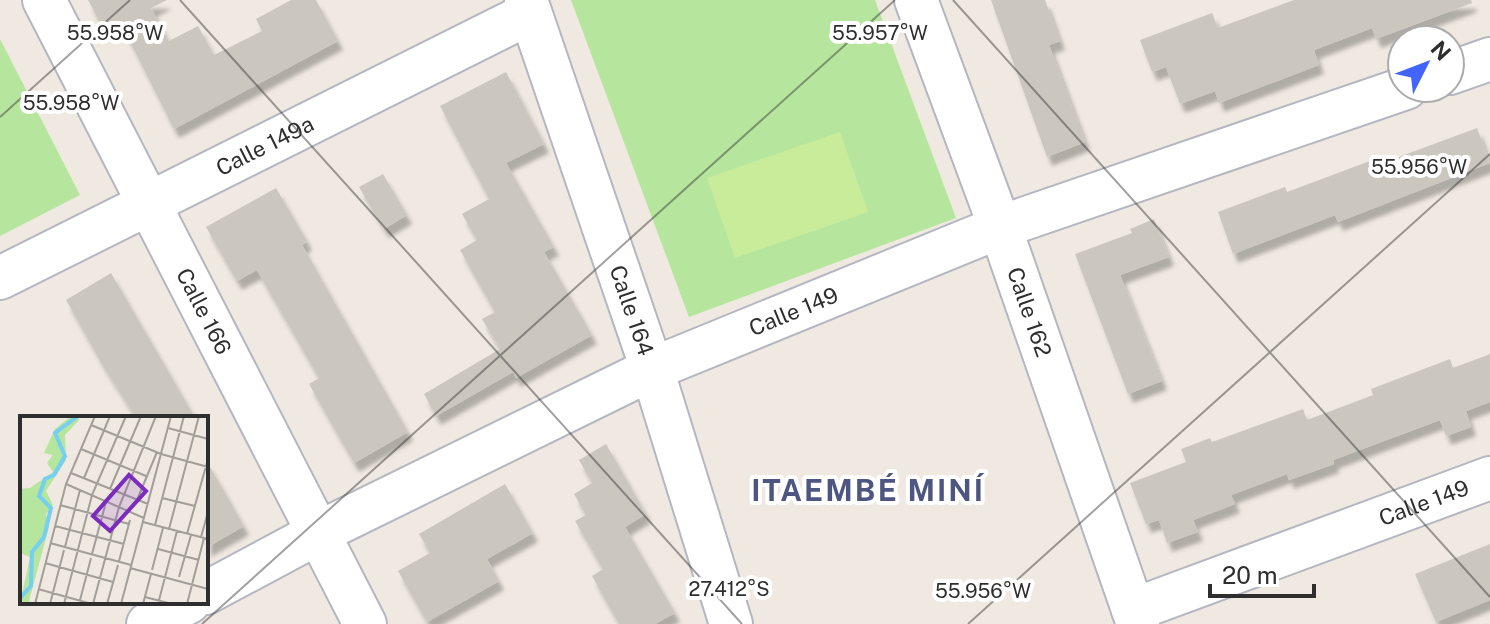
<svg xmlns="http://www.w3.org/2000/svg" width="1490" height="624" font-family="'Public Sans',sans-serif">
  <defs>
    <filter id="shadow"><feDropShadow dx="5" dy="9" stdDeviation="2" flood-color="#0004"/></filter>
  </defs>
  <rect width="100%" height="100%" fill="#efe9e1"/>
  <path fill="#b6e59e" d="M571,0H875L956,218L689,317Z
    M0,39L80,195L0,236Z"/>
  <path fill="#c9ec9a" d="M840,132L868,212L735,258L707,178Z"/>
  <path fill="#cbc7bf" filter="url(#shadow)" d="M88,0H167L151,8L169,41L198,26L214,55L262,31L256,19L291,0H316L338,41L174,129L121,24L105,32Z
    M991,0H1045L1060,41L1049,45L1085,142L1047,157Z
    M1294,0H1471L1472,3L1376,39L1372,28L1314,50L1319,65L1219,103L1215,91L1180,104L1166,67L1152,72L1140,40L1212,13L1218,28Z
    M506,72L544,144L506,163L554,247L544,252L592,335L516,378L513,372L436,416L424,394L500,349L482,319L495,312L460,250L477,240L462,214L489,199L440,106Z
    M1477,128L1490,163L1338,222L1335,215L1233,254L1218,212L1285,187L1287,192L1386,155L1388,161Z
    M383,174L407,215L384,229L359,187Z
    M276,188L307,241L302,245L408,432L354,463L309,384L319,378L257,270L237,281L206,227Z
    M1154,219L1169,257L1120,275L1162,381L1128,394L1075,254L1132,233L1130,229Z
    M111,273L161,359L195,418H136L101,362L66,300Z
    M1490,354V402L1466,411L1471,427L1446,436L1440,420L1333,460L1334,464L1289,480L1287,474L1231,495L1235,504L1193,520L1198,532L1167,543L1159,520L1146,524L1130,483L1186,462L1181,449L1210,438L1212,442L1303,409L1307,420L1373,395L1371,389L1450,359L1453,368Z
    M606,444L646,514L625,527L675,613L655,624H619L592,576L603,569L575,521L586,515L574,494L592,483L579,460Z
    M206,460L244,526L206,548Z
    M505,484L533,533L487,559L499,581L427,622L398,571L430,553L419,534Z
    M1490,544V600L1436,622L1415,574Z"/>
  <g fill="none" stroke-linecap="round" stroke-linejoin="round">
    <g stroke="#b4b7c1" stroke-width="46">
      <g id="street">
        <path id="s1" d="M44,0L365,624"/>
        <path id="s2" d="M526,0L652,369L731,624"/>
        <path id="s3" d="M916,0L1000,227L1138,624"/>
        <path d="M1450,73L1490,59"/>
        <path id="s4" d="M0,278L530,13"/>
        <path id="s5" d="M206,593L320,532L652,369L1000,227L1406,88"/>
        <path id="s6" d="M1133,610L1490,478"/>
        <path d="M148,624L189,602"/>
      </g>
    </g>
    <use href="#street" stroke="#fff" stroke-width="42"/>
  </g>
  <path fill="none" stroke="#2e2e2e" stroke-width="2" stroke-opacity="0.45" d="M180,0L742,624M953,0L1490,597M0,117L130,0M202,624L895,0M968,624L1490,154"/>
  <g text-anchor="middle" stroke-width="8" stroke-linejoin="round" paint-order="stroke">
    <g font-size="22" fill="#2e2e2e" stroke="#fff">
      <text dy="8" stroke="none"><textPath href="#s4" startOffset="296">Calle 149a</textPath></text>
      <text dy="8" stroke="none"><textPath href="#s2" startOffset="328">Calle 164</textPath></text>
      <text dy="8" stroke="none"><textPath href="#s5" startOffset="652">Calle 149</textPath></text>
      <text dy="8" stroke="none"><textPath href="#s3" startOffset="332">Calle 162</textPath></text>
      <text dy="8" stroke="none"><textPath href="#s1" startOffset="350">Calle 166</textPath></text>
      <text dy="8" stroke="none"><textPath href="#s6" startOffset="310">Calle 149</textPath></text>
    </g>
    <g font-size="30" font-weight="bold" letter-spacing="2" fill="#4d5680" stroke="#fff">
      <text x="868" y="501">ITAEMBÉ MINÍ</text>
    </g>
  </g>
  <g transform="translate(20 416)">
    <rect width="188" height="188" fill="#efe9e1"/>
    <path d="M51,0L60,3L45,19L46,44L26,75L33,89L26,98L29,111L9,185L14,188H0L10,141L0,137V73L10,72L33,56L27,47L33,39L24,37L35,13Z" fill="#b6e59e"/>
    <path fill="none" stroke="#75cff0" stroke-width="4" d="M0,182L11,170L12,136L24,121L31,92L19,80L25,63L34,59L45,40L35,17L58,0"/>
    <path fill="none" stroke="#a29e99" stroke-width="2" d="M71,9L141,38M148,12L188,23M61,33L126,60M141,38L188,51M51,57L128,88M64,62L90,0M46,68L124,102M90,73L121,0M142,82L175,90M117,84L137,36M40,89L109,108M123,106L188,123M135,109L164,0M35,110L104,128M149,113L179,0M167,118L188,43M181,121L188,96M30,127L111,149M45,131L60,74M138,133L179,144M72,138L86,86M99,145L110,104M25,147L93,166M110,152L188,173M132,154L143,112M159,161L171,119M18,173L72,188M125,181L152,188M15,188L46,68L75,0M30,188L44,134M44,188L72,79L106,0M59,188L71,142M73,188L99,91L136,0M87,188L98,149M101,188L151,0M123,188L131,158M138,188L157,115M167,188L184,122"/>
    <path fill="#7b2cbf" fill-opacity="0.15" stroke="#7b2cbf" stroke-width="4" d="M109,59L126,75L90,115L73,100Z"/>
    <rect width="188" height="188" fill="none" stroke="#2e2e2e" stroke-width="4"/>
  </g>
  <g font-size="20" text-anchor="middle" fill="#2e2e2e" stroke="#fff" stroke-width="8" stroke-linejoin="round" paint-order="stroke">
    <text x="115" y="40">55.958°W</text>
    <text x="880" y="40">55.957°W</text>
    <text x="71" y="110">55.958°W</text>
    <text x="1419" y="174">55.956°W</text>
    <text x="729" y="596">27.412°S</text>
    <text x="983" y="598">55.956°W</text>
  </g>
  <g transform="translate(1426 64) rotate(48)"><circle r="38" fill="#ffffff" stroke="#ababab" stroke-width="2"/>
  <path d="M0-6L14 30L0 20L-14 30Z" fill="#4264fb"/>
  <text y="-12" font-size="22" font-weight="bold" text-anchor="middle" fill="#2e2e2e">N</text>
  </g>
  <path d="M1210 584v12h104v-12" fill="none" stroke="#2e2e2e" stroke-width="4"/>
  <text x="1222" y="584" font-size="24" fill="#2e2e2e" stroke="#ffffff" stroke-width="6" paint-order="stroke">20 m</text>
</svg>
